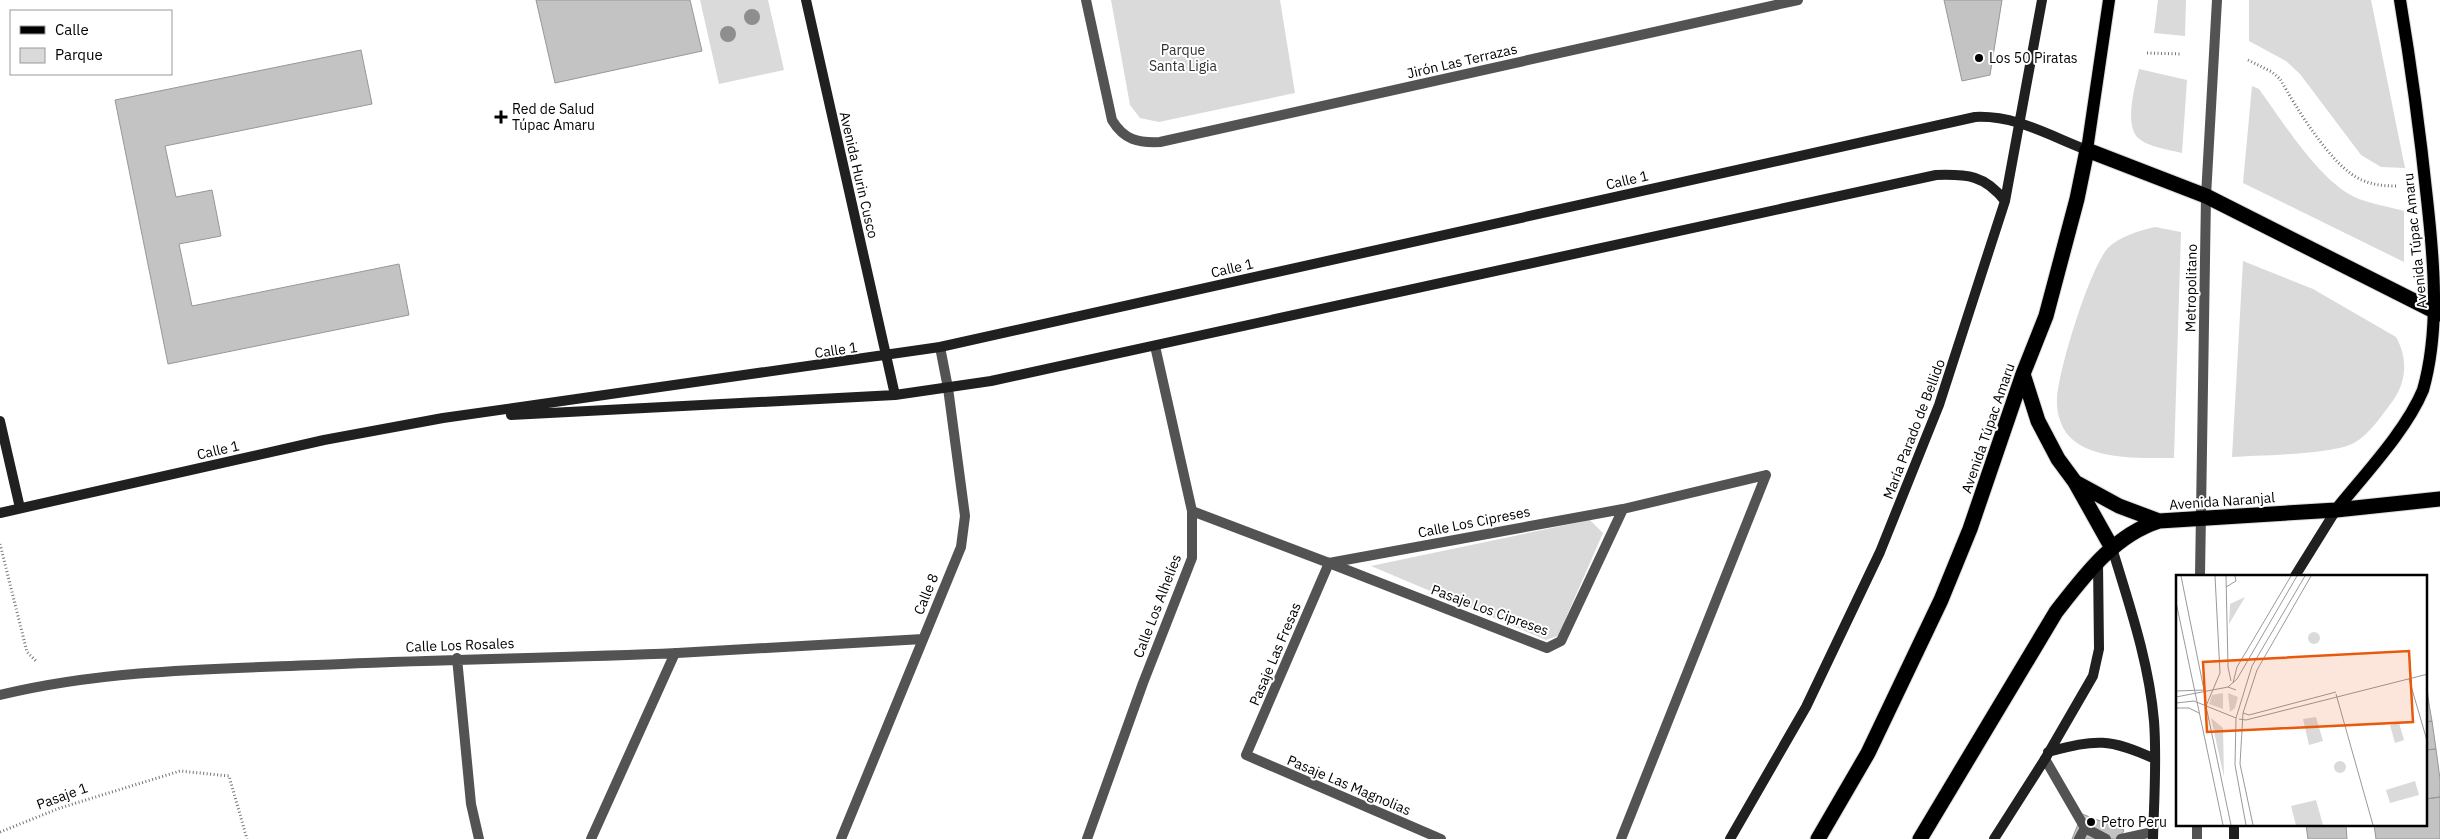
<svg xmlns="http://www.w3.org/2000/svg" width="2440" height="839" font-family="'IBM Plex Sans',sans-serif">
  <rect width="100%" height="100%" fill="#fff"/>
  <path fill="#dadada" d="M700,0H768L784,70L719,84Z
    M1111,0H1280L1295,93L1159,122L1140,118L1130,105Z
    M2158,0H2186L2185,36L2154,33Z
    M2249,0H2371L2405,168L2381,167L2361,155L2300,74L2286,61L2249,41Z
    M2139,69L2187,80L2182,153C2170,150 2148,147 2138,138C2124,124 2135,86 2139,69Z
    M2252,86L2259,89C2283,122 2321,184 2359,199C2373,204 2390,207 2404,211V262L2243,183Z
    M2155,227L2181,232L2174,458C2144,458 2090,461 2068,435C2061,427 2056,411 2057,400C2058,371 2089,271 2107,249C2119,236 2139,231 2155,227Z
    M2243,261L2313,289L2396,337C2408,358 2407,382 2392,402C2381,416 2370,434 2354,443C2331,455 2260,455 2232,457Z
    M1590,520L1603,533L1558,636L1546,640L1371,566Z"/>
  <path fill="#c3c3c3" stroke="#979797" d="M536,0H690L702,51L555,83Z
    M1944,0H2002L1990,75L1962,81Z
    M361,50L372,104L165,146L176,197L212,190L221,236L179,244L192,306L399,264L409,315L168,364L115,100Z
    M2426,681L2429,704H2426Z
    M2426,704H2429L2432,721L2426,722Z
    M2432,721L2436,749L2426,750V722Z
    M2436,749L2440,779V797L2426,799V750Z
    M2440,797V839H2376L2374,825H2426V799Z
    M2082,814L2124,830L2120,839H2072Z
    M2306,825H2346L2347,839H2308Z"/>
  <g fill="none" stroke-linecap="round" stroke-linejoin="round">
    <g stroke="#dbdbdb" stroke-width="14">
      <path id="primary" d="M2087,150L2109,0
        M2336,510C2364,475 2406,431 2423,390C2440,330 2434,262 2427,199C2420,132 2411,66 2400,0"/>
    </g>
    <g stroke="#dbdbdb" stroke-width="17">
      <path id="highway" d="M2023,374L2038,421L2058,459L2075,482L2119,506L2159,521L2336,510L2440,499
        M2075,482L2112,548
        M1818,839L1868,753L1941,600L1970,529L2023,374L2046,316L2077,199L2087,150L2206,196L2440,314
        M1920,839L2056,612C2084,576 2114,535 2159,521"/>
    </g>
    <path stroke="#757575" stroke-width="3" stroke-dasharray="1 2.5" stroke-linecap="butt" d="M2147,53L2182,54
      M2248,60L2272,72L2280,79C2296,107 2332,168 2362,180C2373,185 2384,186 2396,186
      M0,544L27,652L36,661
      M0,832L60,808L180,771L229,776L247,839"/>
    <path stroke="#535353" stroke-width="10" d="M2200,576L2206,196L2217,0
      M2045,759L2085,828L2106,839
      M2079,839L2085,828
      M2121,839L2153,832
      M2197,839V825"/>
    <path stroke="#535353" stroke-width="10" d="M1086,0L1112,120C1124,140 1138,143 1160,142L1798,0
      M1192,511L1329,563L1623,509L1766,475
      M457,658L471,804L479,839
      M0,695C111,668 228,669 342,664C454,659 565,658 677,653C759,649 841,644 923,639
      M591,839L675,653
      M841,839L961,547L965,516L948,388L940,347
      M1087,839L1143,683L1192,558V511L1155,346
      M1441,839L1246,755L1329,563L1547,648L1561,641L1623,509
      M1621,839L1766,475"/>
    <path stroke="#202020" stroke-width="10" d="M806,0L895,395
      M511,415L895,395L991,381L1936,175C1967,174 1985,175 2005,201
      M0,421L20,508
      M0,513L324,440L443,418L940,347L1975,117C2016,115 2050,136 2087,150
      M2112,548C2129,604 2149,662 2154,721C2157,760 2154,800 2153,839
      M2295,576L2336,510
      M2048,752C2097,739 2109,738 2155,759
      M1730,839L1806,707L1880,552L1939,405L2005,201L2042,0
      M1994,839L2045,759L2093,676L2099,649L2098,562
      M2234,839V825"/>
    <use href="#primary" stroke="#000" stroke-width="12"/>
    <use href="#highway" stroke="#000" stroke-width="15"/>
  </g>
  <g fill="#8e8e8e">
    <circle cx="752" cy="17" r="8"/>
    <circle cx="728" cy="34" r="8"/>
  </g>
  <g fill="#000" stroke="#fff" stroke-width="2">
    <circle cx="1979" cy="58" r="5"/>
    <path d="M498.5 109.5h5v5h5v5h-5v5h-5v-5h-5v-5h5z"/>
    <circle cx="2091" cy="822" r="5"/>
  </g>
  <g text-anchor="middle" stroke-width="4" stroke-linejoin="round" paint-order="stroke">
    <g font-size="14" fill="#313131" stroke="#fff">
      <text x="1183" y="55">Parque<tspan x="1183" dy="16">Santa Ligia</tspan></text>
    </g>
    <g font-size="14" fill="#000" stroke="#fff" text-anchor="start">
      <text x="1989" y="63">Los 50 Piratas</text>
      <text x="512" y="114">Red de Salud<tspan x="512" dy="16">Túpac Amaru</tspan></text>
      <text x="2101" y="827">Petro Peru</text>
    </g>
    <g font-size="14" fill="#000" stroke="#fff">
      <text transform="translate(1462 61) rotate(-13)" y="5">Jirón Las Terrazas</text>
      <text transform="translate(859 175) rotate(77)" y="5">Avenida Hurin Cusco</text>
      <text transform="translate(1627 180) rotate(-13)" y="5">Calle 1</text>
      <text transform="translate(2415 241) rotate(-96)" y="5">Avenida Túpac Amaru</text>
      <text transform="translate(1232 268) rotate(-13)" y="5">Calle 1</text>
      <text transform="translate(2191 288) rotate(-89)" y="5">Metropolitano</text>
      <text transform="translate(836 350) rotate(-8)" y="5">Calle 1</text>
      <text transform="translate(1988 428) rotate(-71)" y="5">Avenida Túpac Amaru</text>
      <text transform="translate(1914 429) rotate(-69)" y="5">María Parado de Bellido</text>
      <text transform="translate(218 450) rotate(-13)" y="5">Calle 1</text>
      <text transform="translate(2222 501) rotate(-4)" y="5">Avenida Naranjal</text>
      <text transform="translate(1474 522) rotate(-11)" y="5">Calle Los Cipreses</text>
      <text transform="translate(926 594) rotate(-68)" y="5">Calle 8</text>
      <text transform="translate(1157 606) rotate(-69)" y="5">Calle Los Alhelíes</text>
      <text transform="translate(1490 610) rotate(20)" y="5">Pasaje Los Cipreses</text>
      <text transform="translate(460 645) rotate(-2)" y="5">Calle Los Rosales</text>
      <text transform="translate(1275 654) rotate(-67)" y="5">Pasaje Las Fresas</text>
      <text transform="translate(1349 785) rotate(23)" y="5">Pasaje Las Magnolias</text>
      <text transform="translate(62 796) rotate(-20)" y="5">Pasaje 1</text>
    </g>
  </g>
  <g transform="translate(2176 575)">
    <rect width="251" height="251" fill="#fff"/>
    <path d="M69,22L53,49L54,29ZM132 63a6 6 0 1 1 12 0a6 6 0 1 1-12 0ZM47,118V134L33,129L36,120ZM52,118L62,122L59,133L54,137ZM140,142L147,166L133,170L127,144ZM35,143L47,153L48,202ZM223,148L228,165L219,168L214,150ZM158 192a6 6 0 1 1 12 0a6 6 0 1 1-12 0ZM239,206L243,220L214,228L210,215ZM140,225L147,250H120L115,231Z" fill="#dadada"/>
    <path fill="none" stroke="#999" stroke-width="1" d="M39,1L44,98L30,131L55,250M50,1L52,92L55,106M50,12L60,6L59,1M0,27L47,250M233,104L252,169M57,108L61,92L115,1M52,112L61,104L121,1M0,116L28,115L5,1M160,119L197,250M0,122L52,112L60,115M0,128L18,126L60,143L76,91L129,1M0,133H13L23,138M67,138L73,140L160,117M60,143L59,190L70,250M63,144L70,145L252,99M77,250L64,189L67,138L81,95L135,1"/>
    <path fill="#e8590c" fill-opacity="0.15" stroke="#e8590c" stroke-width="2.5" d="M233,76L237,147L31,157L27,87Z"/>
    <rect width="251" height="251" fill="none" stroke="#000" stroke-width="2.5"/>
  </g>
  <rect x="10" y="10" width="162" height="65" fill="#ffffff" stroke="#999999"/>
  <rect x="20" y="26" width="25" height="8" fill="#000000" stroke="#999999"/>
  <text x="55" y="35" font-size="15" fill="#000000">Calle</text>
  <rect x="20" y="48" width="25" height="15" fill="#dadada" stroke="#999999"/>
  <text x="55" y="60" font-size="15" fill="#000000">Parque</text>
</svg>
